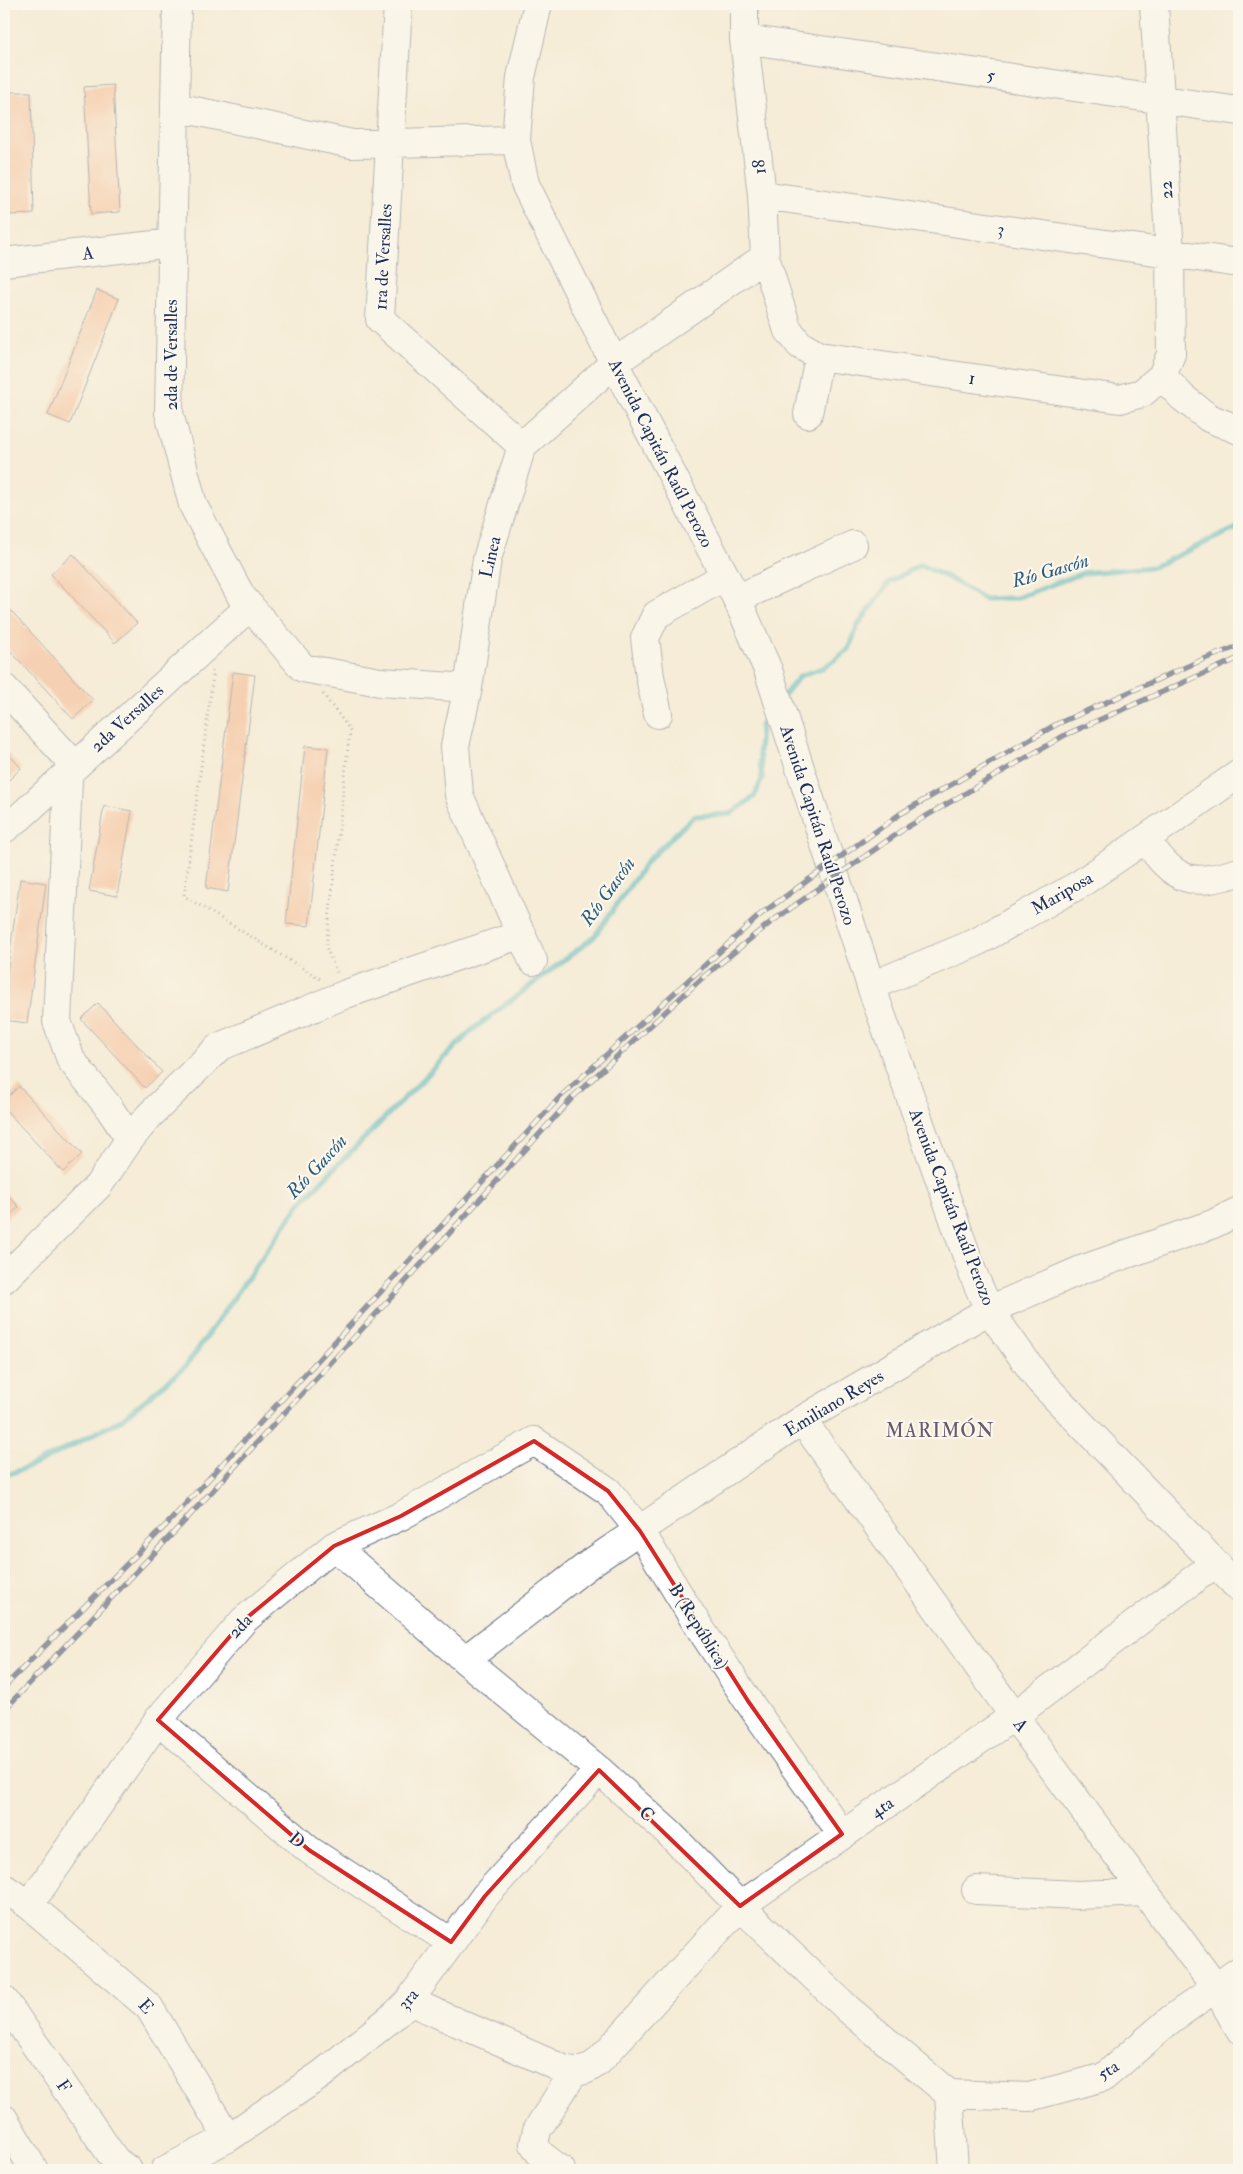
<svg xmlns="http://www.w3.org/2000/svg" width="1243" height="2174" font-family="'IM FELL Double Pica',serif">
  <rect width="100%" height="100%" fill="#fbf7ec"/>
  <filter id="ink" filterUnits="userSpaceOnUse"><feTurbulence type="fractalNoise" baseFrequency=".02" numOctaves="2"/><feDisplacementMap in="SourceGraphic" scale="10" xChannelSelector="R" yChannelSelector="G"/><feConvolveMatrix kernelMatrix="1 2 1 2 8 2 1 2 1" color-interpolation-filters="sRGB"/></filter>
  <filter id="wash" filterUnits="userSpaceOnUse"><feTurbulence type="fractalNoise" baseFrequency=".0096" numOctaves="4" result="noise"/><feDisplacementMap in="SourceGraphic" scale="20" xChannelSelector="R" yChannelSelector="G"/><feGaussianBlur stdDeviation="1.12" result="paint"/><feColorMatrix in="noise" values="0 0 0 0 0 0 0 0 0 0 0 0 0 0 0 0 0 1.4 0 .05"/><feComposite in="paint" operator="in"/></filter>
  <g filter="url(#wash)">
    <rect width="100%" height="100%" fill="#f5ecd7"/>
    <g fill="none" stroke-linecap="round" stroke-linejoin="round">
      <path stroke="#41b0bd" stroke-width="5.5" d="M785,694L800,676L825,667L849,649L858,625L889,582L920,565L949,578L984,599L1016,598L1083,573L1153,567L1239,527
        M4,1476L36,1464L121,1420L186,1366L301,1202L471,1031L594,937L648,860L694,816L730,814L754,797L762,779L759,751L761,725L772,711"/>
    </g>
    <g id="blocks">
      <path fill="#f7ad85" d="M113,85L120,212L91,214L84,87Z
        M5,92H31L34,214L9,215Z
        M97,290L119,299L70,424L48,415Z
        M73,554L137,623L115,643L51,574Z
        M4,603L93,700L73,719L4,644Z
        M233,672L255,675L228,892L206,888Z
        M305,746L328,748L309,926L286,924Z
        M4,749L21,768L5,784L4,783Z
        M104,806L132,811L117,896L89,891Z
        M20,879L46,883L27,1023L4,1020V995Z
        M98,1003L162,1072L145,1088L81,1019Z
        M19,1086L82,1154L63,1172L4,1108V1101Z
        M4,1191L19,1207L4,1221Z"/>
    </g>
  </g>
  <g filter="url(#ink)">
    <use href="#blocks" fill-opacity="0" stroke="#677188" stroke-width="1"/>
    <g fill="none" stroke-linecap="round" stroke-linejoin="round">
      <g stroke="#677188" stroke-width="30">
        <path id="minor" d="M177,4L169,413L193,505L241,596L303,668L380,682L468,688
          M398,4L380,319L522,446
          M744,4V39L762,195L765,257L787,328L800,345L819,356L1120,399L1142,393L1162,376L1171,354L1170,253L1154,4
          M744,39L1239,111
          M176,107L352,144L516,140
          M762,195L1239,263
          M4,262L172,243
          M1162,376L1182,397L1209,418L1239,430
          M808,414L819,356
          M737,599L853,545
          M4,688L69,759L57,1021L71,1060L107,1105L130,1139L98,1186L4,1279
          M658,714L650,677L645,638L656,615L725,576
          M4,829L20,817L250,606
          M1146,840C1176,882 1190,887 1239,872
          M533,961L459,795L455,746L468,688L487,559L522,446L614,363L765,257
          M871,986L975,943L1080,884L1239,774
          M130,1139L149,1116L219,1047L346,994L522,934
          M802,1420L1014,1716L1216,1988L1239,2029
          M334,1546L465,1660L599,1770L670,1834L740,1906L848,2009L949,2094
          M465,1660L592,1562L802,1420L989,1310L1081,1270L1213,1224L1239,1211
          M158,1720L309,1850L451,1942
          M4,1888L29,1905L149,2007L228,2138
          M976,1890L1078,1895L1145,1892
          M29,1905L158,1720L244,1620L334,1546L401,1516L534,1441L608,1491L640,1531L692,1616L748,1701L842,1834
          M4,2000L115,2160L128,2170
          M409,2001L563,2069C580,2073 586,2072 599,2061L740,1906L1014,1716L1214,1564
          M949,2094L1029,2097L1104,2077L1170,2020L1239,1971
          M949,2094L954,2170
          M165,2170L228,2138L322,2074L396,2014L409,2001L485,1896L599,1770
          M561,2170L541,2155L534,2144L537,2130L574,2072"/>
      </g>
      <g stroke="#677188" stroke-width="30">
        <path id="major" d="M538,4L521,77L516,140L525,184L614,363L737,599L768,670L871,986L974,1276L989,1310L1039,1380L1239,1588
          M4,2119L34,2170"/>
      </g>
      <path stroke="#677188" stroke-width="3" stroke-dasharray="1 4" stroke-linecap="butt" d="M212,671L213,676L184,896L322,980
        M323,694L350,730L326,947L337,973"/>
      <use href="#minor" stroke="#fff" stroke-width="28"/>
      <use href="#major" stroke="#fff" stroke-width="28"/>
      <g stroke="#1b2f5e" stroke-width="5.5">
        <path id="rail" d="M4,1687L169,1522L560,1097L761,914L900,814L1057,724L1204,659L1239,646
          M4,1710L178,1528L387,1302L574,1096L701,979L771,922L904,829L1065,735L1239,658"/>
      </g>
      <use href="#rail" stroke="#fbf7ec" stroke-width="4" stroke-dasharray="11" stroke-linecap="butt"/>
    </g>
  </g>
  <path d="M0 0H1243V2174H0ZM534,1441L608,1491L640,1531L748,1701L842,1834L740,1906L599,1770L485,1896L451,1942L309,1850L158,1720L244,1620L334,1546L401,1516Z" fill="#f5ecd7" fill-opacity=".55" fill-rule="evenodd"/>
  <path fill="none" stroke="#d62828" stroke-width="4" stroke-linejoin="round" d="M534,1441L608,1491L640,1531L748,1701L842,1834L740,1906L599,1770L485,1896L451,1942L309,1850L158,1720L244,1620L334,1546L401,1516Z"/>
  <g text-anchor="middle" stroke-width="4.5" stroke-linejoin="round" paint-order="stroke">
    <g font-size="18" fill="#1b2f5e" stroke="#fbf7ec">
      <text transform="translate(991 75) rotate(8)" y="6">5</text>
      <text transform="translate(759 167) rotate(-97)" y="6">18</text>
      <text transform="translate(1166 190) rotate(-94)" y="6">22</text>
      <text transform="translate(1001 229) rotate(8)" y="6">3</text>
      <text transform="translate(88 253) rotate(-7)" y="6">A</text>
      <text transform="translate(383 257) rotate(-87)" y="6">1ra de Versalles</text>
      <text transform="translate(171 355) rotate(-90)" y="6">2da de Versalles</text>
      <text transform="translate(972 378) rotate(8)" y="6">1</text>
      <text transform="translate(661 453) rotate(63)" y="6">Avenida Capitán Raúl Perozo</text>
      <text transform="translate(490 557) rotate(-77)" y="6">Linea</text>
      <text transform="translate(127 718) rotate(-42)" y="6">2da Versalles</text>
      <text transform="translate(818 825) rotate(72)" y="6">Avenida Capitán Raúl Perozo</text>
      <text transform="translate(1062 893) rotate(-30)" y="6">Mariposa</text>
      <text transform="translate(952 1207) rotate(69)" y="6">Avenida Capitán Raúl Perozo</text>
      <text transform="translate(834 1403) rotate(-31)" y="6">Emiliano Reyes</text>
      <text transform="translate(240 1626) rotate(-46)" y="6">2da</text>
      <text transform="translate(699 1626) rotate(58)" y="6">B (República)</text>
      <text transform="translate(1021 1725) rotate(53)" y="6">A</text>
      <text transform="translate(882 1807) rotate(-34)" y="6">4ta</text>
      <text transform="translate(647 1814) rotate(42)" y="6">C</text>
      <text transform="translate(297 1840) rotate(40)" y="6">D</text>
      <text transform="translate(408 1999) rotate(-50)" y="6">3ra</text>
      <text transform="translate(146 2006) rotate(48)" y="6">E</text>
      <text transform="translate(1108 2070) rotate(-33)" y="6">5ta</text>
      <text transform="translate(64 2086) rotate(55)" y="6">F</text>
    </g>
    <g font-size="19" font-style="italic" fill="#285c7f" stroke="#fbf7ec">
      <text transform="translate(1050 570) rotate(-16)" y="7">Río Gascón</text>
      <text transform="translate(607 891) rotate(-54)" y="7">Río Gascón</text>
      <text transform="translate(316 1166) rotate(-47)" y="7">Río Gascón</text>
    </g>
    <g font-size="19" letter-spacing="1" fill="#685b6c" stroke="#fbf7ec">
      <text x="940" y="1437">MARIMÓN</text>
    </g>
  </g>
  <rect width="1243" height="2174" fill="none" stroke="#fbf7ec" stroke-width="20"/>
</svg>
